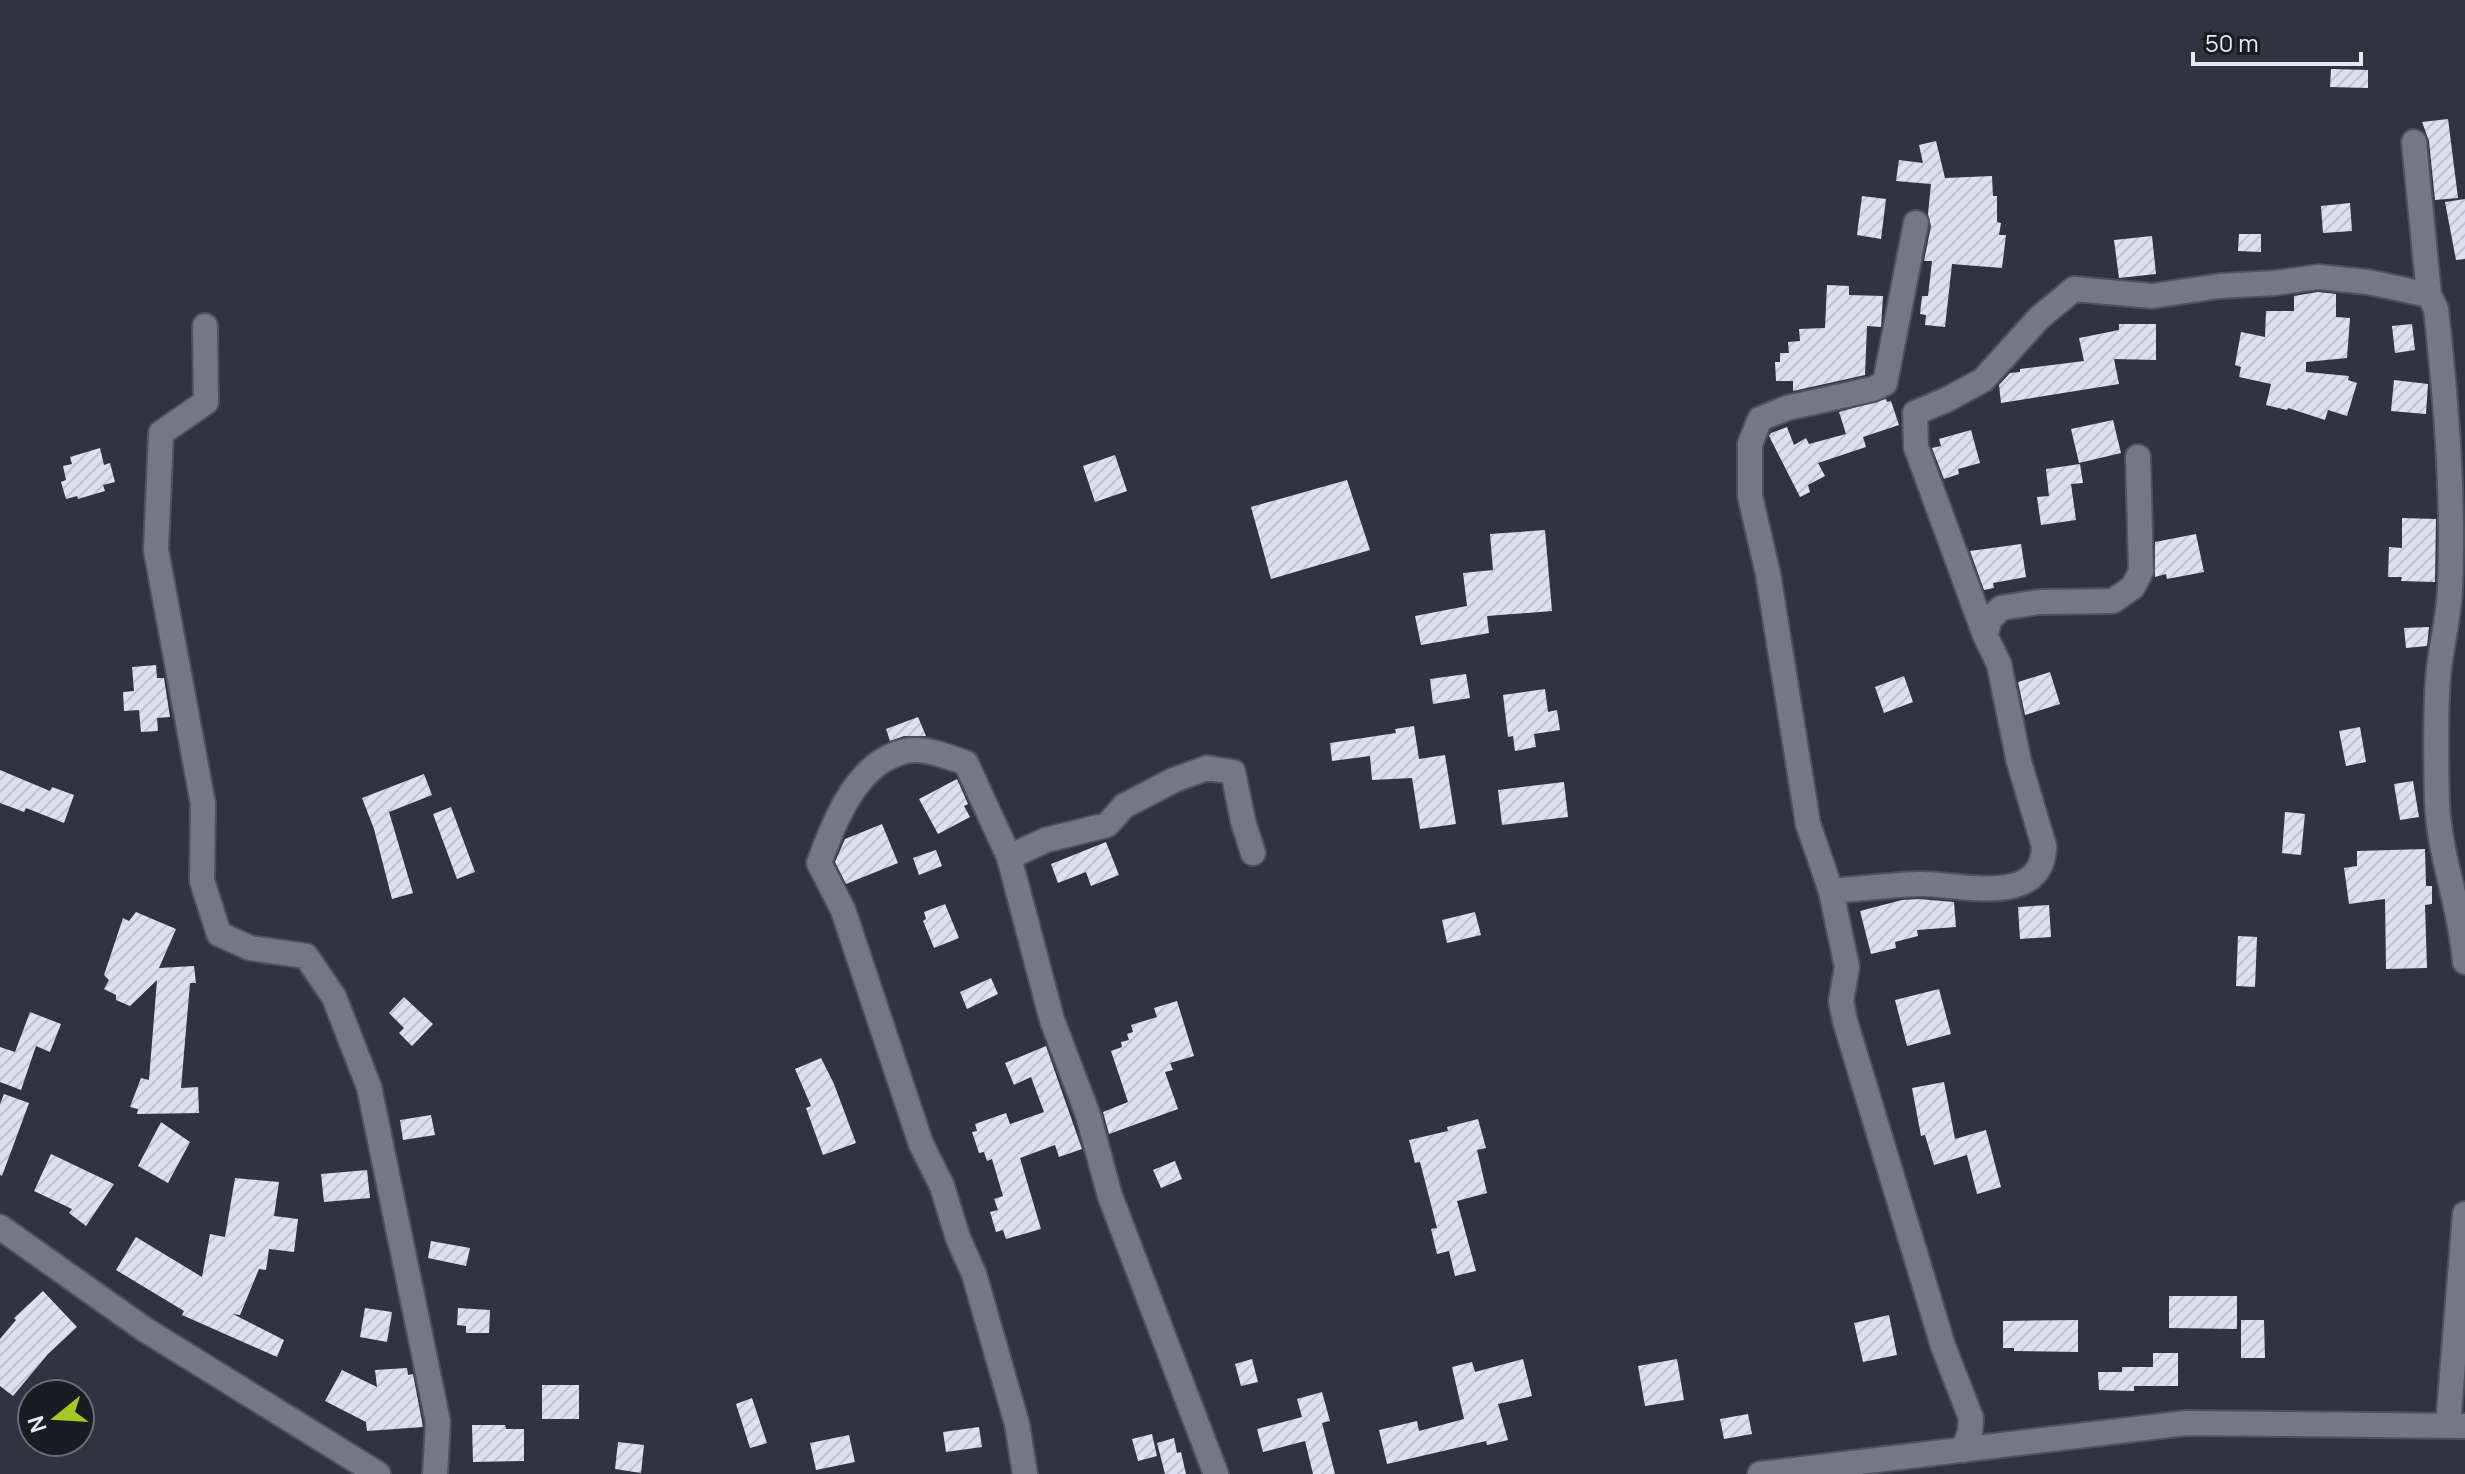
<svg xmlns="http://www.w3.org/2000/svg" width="2465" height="1474" font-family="Manrope,sans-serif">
  <defs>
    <pattern id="building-hatch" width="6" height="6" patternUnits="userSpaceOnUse" patternTransform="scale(2)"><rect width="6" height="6" fill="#dce0ef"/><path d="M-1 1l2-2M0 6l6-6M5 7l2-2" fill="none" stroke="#bec1ce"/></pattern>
  </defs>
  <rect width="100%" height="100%" fill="#313440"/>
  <path fill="url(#building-hatch)" d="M2331,69L2368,70V88L2330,87Z
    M2448,119L2458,198L2435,200L2429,141L2422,122Z
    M1936,141L1945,178L1992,176L1993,196H1997V222L2001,223L1999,235H2006L2002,268L1952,264L1945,327L1925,325L1926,315L1920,314L1922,296H1928L1932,261H1924L1931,226L1928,214L1931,184L1896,181L1899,160L1923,163L1919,145Z
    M1862,196L1886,199L1881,239L1857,235Z
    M2465,199V259L2456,260L2445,202Z
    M2350,203L2352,231L2323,233L2321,206Z
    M2239,234H2261V252L2238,251Z
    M2152,236L2156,274L2119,278L2114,240Z
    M1827,285L1849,286V295L1883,296L1881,327L1867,326L1865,375L1793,391V381H1776L1775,362H1780V353H1789L1788,342L1800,341L1799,329L1825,328Z
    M2318,292L2336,294V317L2350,318L2347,358L2306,362V372L2349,376L2348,380L2357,383L2347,416L2328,410L2325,420L2288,408L2287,410L2266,405L2271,384L2239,377L2241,367L2235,365L2241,332L2265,337L2266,311H2294V296Z
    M2119,324H2156V360L2114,359L2119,384L2001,403L1999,385L2010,373L2020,372V369L2084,361L2079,338L2119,330Z
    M2412,324L2415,350L2395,353L2392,326Z
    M2394,380L2428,384L2426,414L2391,411Z
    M1886,399L1887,402L1891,401L1899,425L1863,437L1866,447L1818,463L1825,476L1808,485L1810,492L1800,497L1769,436L1771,433L1787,427L1794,445L1806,438L1809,444L1846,434L1839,412Z
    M2113,420L2121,453L2079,463L2071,429Z
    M1971,430L1980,463L1958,469L1959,474L1944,479L1932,448L1941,446L1939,439Z
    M100,448L104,465L110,463L115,482L103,485L105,491L78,499L77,496L66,499L61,482L66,480L63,466L72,464L70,457Z
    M1115,455L1127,491L1095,502L1083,466Z
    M2080,464L2083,483L2071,484L2076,520L2041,525L2037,497L2049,496L2046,469Z
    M1347,480L1370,550L1271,579L1251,507Z
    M2402,518L2436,519L2435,582L2401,581L2402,577H2388L2389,547L2402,548Z
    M1545,530L1552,611L1487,616L1489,633L1421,645L1415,616L1467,606L1463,573L1493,570L1490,534Z
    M2196,534L2204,572L2167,579L2166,574L2155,577V542Z
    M2021,544L2026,577L1993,583L1994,588L1984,590L1970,551Z
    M2429,627L2427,646L2406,648L2404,628Z
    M156,665L157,678H164L170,717L157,718L158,731L141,732L139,710L124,711L123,692L134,691L132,667Z
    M2050,672L2060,704L2025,715L2018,682Z
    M1466,674L1470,698L1433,704L1430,679Z
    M1904,676L1913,702L1884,713L1875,687Z
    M1545,689L1548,712L1557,710L1560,730L1534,734L1536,747L1515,751L1513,736L1508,737L1503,695Z
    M918,717L926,736H904L890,741L886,729Z
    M1414,726L1419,759L1445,755L1456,824L1420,829L1412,778L1372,780L1370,756L1332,761L1330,743L1396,733L1395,729Z
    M2360,727L2366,762L2346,766L2339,731Z
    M0,770L50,791L52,787L74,795L64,823L26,808L24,812L0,803Z
    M424,774L432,795L389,812L413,893L392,899L374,829L362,798Z
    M957,779L968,804L964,806L970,817L938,834L919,799Z
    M2413,781L2419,817L2400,820L2394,784Z
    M1564,782L1568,817L1502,825L1498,790Z
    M451,807L475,872L457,879L433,814Z
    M2285,812L2305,814L2301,855L2282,853Z
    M882,824L898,863L846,884L835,862L845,839Z
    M1106,842L1119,875L1091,886L1086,872L1058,883L1051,864Z
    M2425,849L2426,886H2432V904L2425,905L2427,968L2386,969L2385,899L2349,904L2344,868L2357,866V851Z
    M936,850L942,866L919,875L913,858Z
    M1919,899L1954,902L1956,927L1917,930L1918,936L1895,942L1896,948L1871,954L1860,911L1902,900Z
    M945,904L959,938L934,948L923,921L926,919L924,912Z
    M2049,905L2051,937L2020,939L2018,907Z
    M136,912L176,929L159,968L194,966L196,983H190L181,1088L198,1087L199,1113L137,1114L138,1109L130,1107L141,1078L149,1080L157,980L130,1006L116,1000V995L104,989L109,980L104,975L123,918L129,921Z
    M1475,912L1481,935L1447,943L1442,920Z
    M2238,936L2257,937L2255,987L2236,986Z
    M991,978L998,994L967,1009L960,992Z
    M1939,989L1951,1034L1907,1046L1895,1000Z
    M404,997L433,1024L412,1046L399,1033L404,1028L389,1013Z
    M1177,1001L1194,1056L1170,1063L1173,1070L1165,1072L1178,1109L1109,1134L1103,1112L1128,1102L1111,1051L1122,1047L1121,1042L1129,1040L1127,1034L1133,1032L1131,1025L1157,1017L1154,1008Z
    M30,1012L61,1024L50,1052L36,1046L21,1090L0,1082V1047L15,1052Z
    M1046,1046L1082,1149L1059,1157L1055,1145L1020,1158L1041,1229L1006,1239L1003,1230L996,1232L990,1212L998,1210L994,1199L1003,1196L992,1159L987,1161L984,1152L979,1153L972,1132L977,1131L975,1124L1006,1113L1010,1124L1044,1112L1031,1077L1014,1085L1005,1063Z
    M821,1058L834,1084L856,1143L823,1155L806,1108L811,1106L795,1069Z
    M1944,1082L1955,1139L1986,1130L2001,1187L1977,1194L1967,1155L1934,1165L1925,1135L1921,1136L1912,1088Z
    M4,1094L29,1103L2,1176L0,1175V1104Z
    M431,1115L435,1135L403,1140L400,1120Z
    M1478,1119L1486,1148L1477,1150L1487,1193L1457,1201L1476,1271L1455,1276L1449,1251L1437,1254L1431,1229L1437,1228L1420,1162L1415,1163L1409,1140L1448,1131L1447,1127Z
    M161,1122L190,1142L168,1183L138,1166Z
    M51,1154L114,1184L86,1226L69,1213L72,1209L34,1191Z
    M1175,1161L1182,1179L1161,1188L1153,1170Z
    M367,1170L370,1198L324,1202L321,1174Z
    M235,1178L279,1182L274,1216L298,1219L294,1252L269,1249L266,1270L259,1269L240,1315L233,1314L284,1340L277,1357L182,1315L184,1311L116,1270L136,1237L202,1277L210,1234L225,1237Z
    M431,1241L470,1248L466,1266L428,1258Z
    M43,1291L77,1327L48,1354L13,1396L0,1386V1339L16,1320L14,1318Z
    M2169,1296H2237V1329L2169,1328Z
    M365,1308L392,1312L387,1342L360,1337Z
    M458,1308L490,1310L489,1333H466V1326L457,1325Z
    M1889,1315L1897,1355L1863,1362L1854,1323Z
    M2078,1320V1352L2014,1351V1348H2003V1321Z
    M2241,1320H2264L2265,1358H2241Z
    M2153,1353H2178V1386H2134V1391L2099,1390L2098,1372H2122V1367H2153Z
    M1252,1359L1258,1382L1241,1386L1235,1364Z
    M1523,1359L1532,1396L1498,1404L1508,1440L1487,1445L1486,1441L1387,1464L1379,1430L1417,1421L1419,1431L1464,1419L1452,1367L1472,1362L1475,1372Z
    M1677,1359L1684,1400L1645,1406L1638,1366Z
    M407,1368L408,1375L413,1374L423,1427L367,1431L366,1422L325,1401L342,1370L377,1387L375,1370Z
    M542,1385H579V1419H542Z
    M1322,1392L1330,1421L1322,1423L1335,1474H1313L1305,1441L1263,1452L1257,1429L1302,1417L1297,1399Z
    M752,1398L767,1443L750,1448L736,1404Z
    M1748,1414L1752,1434L1724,1439L1720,1419Z
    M472,1425H505L506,1429H524V1461L473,1462Z
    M979,1427L982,1447L946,1452L943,1432Z
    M1152,1434L1157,1456L1138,1461L1132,1439Z
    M849,1435L855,1462L816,1470L810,1443Z
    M1174,1438L1177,1453L1181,1452L1186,1474H1165L1157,1443Z
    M618,1442L644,1445L641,1473L615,1469Z"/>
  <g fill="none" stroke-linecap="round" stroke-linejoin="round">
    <g stroke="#4f515c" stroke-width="28">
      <path id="street" d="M2414,142L2429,295L2436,309C2446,401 2454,495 2450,588C2449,619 2440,649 2438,679C2435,719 2436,761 2437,801C2439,856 2461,907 2465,962
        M1916,223L1885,383L1873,389L1787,408L1760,419L1750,444V496L1768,574L1808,824L1831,891L1847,967L1841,1001L1845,1021L1943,1346L1971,1418L1970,1432L1963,1450
        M205,326L206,402L161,433L156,550L203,804L202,881L219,934L250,948L306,956L334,997L369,1087L438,1422L435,1474
        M1985,635L1916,447L1915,413L1946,400L1983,380L2039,318L2074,289L2152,296L2220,286L2275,283L2318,277L2368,282L2429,295
        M1009,857L966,763C949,757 924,747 906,751C856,762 835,821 819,863L843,910L921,1144L942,1186L958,1238L974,1274L1017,1424L1025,1474
        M1831,891C1860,889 1889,885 1919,884C1958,883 2043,909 2044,846L2019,762L1999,664L1985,635L1990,619L2001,608L2039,602L2113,601L2133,587L2141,571L2138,457
        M2448,1425L2465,1214
        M1216,1474L1110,1196L1088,1115L1052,1020L1009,857L1046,840L1107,825L1124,806L1174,780L1207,768L1233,772L1243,821L1253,853"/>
    </g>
    <g stroke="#4f515c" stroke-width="28">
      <path id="secondary" d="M0,1227L144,1329L378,1474
        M1760,1474L2186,1423L2465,1426"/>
    </g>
    <use href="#street" stroke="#747885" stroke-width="24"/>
    <use href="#secondary" stroke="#747885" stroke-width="24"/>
  </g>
  <g transform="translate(56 1418) rotate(252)"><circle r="38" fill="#1b1c22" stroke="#6d6e75" stroke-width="2"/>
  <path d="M0-6L14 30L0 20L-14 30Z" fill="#a4c824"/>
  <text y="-12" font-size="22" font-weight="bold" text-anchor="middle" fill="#e7e9f1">N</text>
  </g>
  <path d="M2193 52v12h168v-12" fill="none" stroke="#e7e9f1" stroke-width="4"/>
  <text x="2205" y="52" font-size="24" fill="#e7e9f1" stroke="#1b1c22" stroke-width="6" paint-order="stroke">50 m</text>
</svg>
